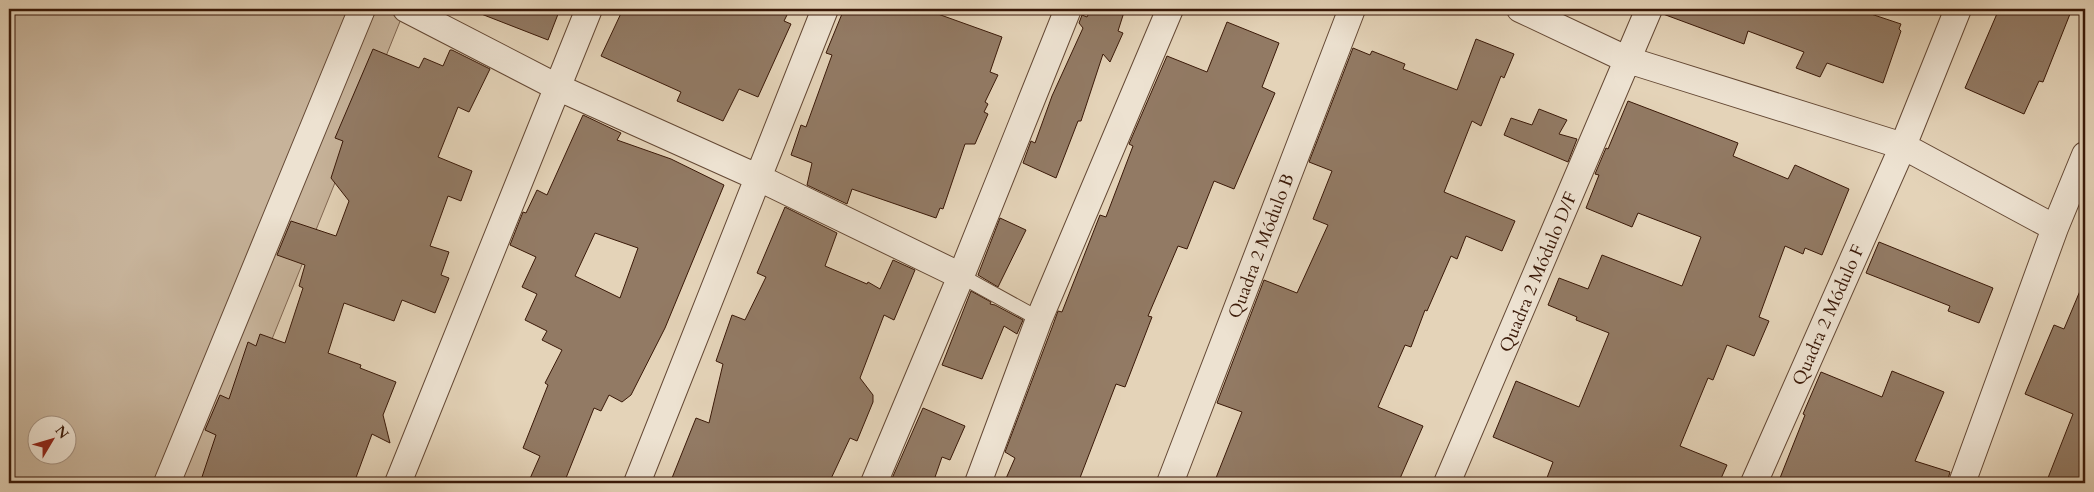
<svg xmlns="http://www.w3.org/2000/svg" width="2094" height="492" font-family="Cardo,serif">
  <rect width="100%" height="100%" fill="#e4d3b8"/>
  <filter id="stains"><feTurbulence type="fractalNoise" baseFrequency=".004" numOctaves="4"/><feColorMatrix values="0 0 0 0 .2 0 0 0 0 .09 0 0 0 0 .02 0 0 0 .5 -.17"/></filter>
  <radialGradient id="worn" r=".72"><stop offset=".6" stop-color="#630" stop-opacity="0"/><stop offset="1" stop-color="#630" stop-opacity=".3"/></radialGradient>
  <path fill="#c7b39a" stroke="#806651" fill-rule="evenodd" d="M9,9H405L214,483H9ZM38,424H68V454H38Z"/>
  <path fill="#927a64" stroke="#3a1908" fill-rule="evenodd" d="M472,9H560L548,40L471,10Z
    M623,9H790L784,21L791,24L758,97L739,89L723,121L677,101L681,92L601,56Z
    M844,9H924L1002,37L990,72L998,75L985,102L988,104L984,112L988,114L975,144H965L943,209L940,208L936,218L852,189L847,204L807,185L812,163L791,155L801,125L806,127L832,55L826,53Z
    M1091,9H1125L1118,31L1123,33L1110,62L1103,54L1081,121H1078L1056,178L1023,163L1031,141L1035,143L1052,96L1083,28L1079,23L1082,15L1087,17Z
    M1664,9H1856L1901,24L1899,29L1901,31L1883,83L1827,63L1820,77L1796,68L1804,52L1748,31L1744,44L1663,14Z
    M1999,9H2072L2043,82L2039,81L2024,114L1965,88Z
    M1227,22L1279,43L1262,87L1275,93L1234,189L1214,181L1187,249L1178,246L1148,316L1152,317L1125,387L1116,384L1078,483H1004L1015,458L1005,452L1053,325L1058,311L1062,312L1100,215L1106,217L1133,146L1129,144L1167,56L1207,72Z
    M1476,39L1514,54L1504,78L1501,76L1481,126L1472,121L1444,192L1515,221L1502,251L1466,236L1457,259L1451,256L1427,311L1425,310L1411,347L1405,345L1378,407L1423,426L1398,483H1214L1242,412L1217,403L1264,280L1297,293L1328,225L1313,219L1332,171L1309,162L1353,48L1370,55L1372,51L1405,64L1403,69L1457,90Z
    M373,49L419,68L424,58L443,66L450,50H452L490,69L469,112L458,107L438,157L472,171L461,201L448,196L430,246L449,252L441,275L449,278L435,313L402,300L394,321L344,303L328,353L361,365L360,368L396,382L383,415L390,443L372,434L354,483H200L216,435L205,430L220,395L229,399L248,342L256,346L260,334L285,343L303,288L299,286L305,265L277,255L291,221L336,236L349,201L331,178L343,141L335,138Z
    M1628,101L1738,143L1733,156L1788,179L1795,165L1849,189L1822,255L1805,248L1803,254L1785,246L1759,317L1769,321L1754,356L1727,345L1713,380L1708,378L1680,446L1727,465L1719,483H1545L1553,462L1493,437L1516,381L1579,407L1609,333L1576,320L1577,317L1548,305L1559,278L1588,289L1602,255L1682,286L1701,237L1638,213L1632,227L1586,208L1599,175L1595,174L1606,148L1608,149Z
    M1539,109L1567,120L1559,134L1577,139L1568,162L1504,135L1511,118L1532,125Z
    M583,115L621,133L617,140L671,159L724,185L665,328L631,395L622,402L609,395L601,411L594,408L564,483H528L540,456L523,448L548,385L545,383L562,350L542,340L547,331L525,320L537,294L522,287L536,257L510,245L523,212L526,213L537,190L547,195ZM595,233L638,248L620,298L575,276Z
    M785,207L837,233L825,266L867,284L868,282L880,289L893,260L915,270L894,320L884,315L860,378L873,395V402L857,441L850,438L829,483H670L696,418L709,423L723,364L716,361L732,315L745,320L766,277L757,273Z
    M1000,218L1026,230L998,287L978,275Z
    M1879,242L1993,288L1979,323L1948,311L1950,306L1866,273Z
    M2085,279V483H2046L2073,414L2025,394L2054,325L2064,329Z
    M971,291L991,302L990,304L995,305L1023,320L1017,334L1004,326L982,379L942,365Z
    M1892,371L1944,392L1915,461L1950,472L1947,483H1778L1805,415L1803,414L1821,372L1882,397Z
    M923,408L965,426L950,460L942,457L933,483H890Z"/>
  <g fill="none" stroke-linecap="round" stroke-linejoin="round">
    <g stroke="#644834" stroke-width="16">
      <path id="lane" d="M961,276L1039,319"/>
    </g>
    <g stroke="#644834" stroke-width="28">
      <path id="street" d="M406,9L557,87L757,177L961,276
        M1520,9L1628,60L1903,146L2055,228
        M167,483L362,9
        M398,483L589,9
        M637,483L825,9
        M874,483L961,276L1068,9
        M978,483L1039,319L1170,9
        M1170,483L1352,9
        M1447,483L1649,9
        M1754,483L1903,146L1958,9
        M1962,483L2055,228L2085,155"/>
    </g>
    <use href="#lane" stroke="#ede2d1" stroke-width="14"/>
    <use href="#street" stroke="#ede2d1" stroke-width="26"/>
  </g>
  <g text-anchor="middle" stroke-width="4" stroke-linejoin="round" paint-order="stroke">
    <g font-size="18" fill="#3a1908" stroke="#ede2d1">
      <text transform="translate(1261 246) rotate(-69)" y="6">Quadra 2 Módulo B</text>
      <text transform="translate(1538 272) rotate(-67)" y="6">Quadra 2 Módulo D/F</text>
      <text transform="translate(1828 315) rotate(-66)" y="6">Quadra 2 Módulo F</text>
    </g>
  </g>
  <rect width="2094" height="492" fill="none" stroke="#e4d3b8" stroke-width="30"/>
  <rect x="10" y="10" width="2074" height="472" fill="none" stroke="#3a1908" stroke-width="2.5"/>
  <rect x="15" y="15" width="2064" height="462" fill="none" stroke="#3a1908"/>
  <g transform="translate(52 440) rotate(52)"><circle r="24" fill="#ede2d1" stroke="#a59281"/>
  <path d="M0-4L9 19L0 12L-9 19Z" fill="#8f2418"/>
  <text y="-8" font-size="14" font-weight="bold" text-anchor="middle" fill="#3a1908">N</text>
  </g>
  <rect width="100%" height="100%" filter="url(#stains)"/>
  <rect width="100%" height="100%" fill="url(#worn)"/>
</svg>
